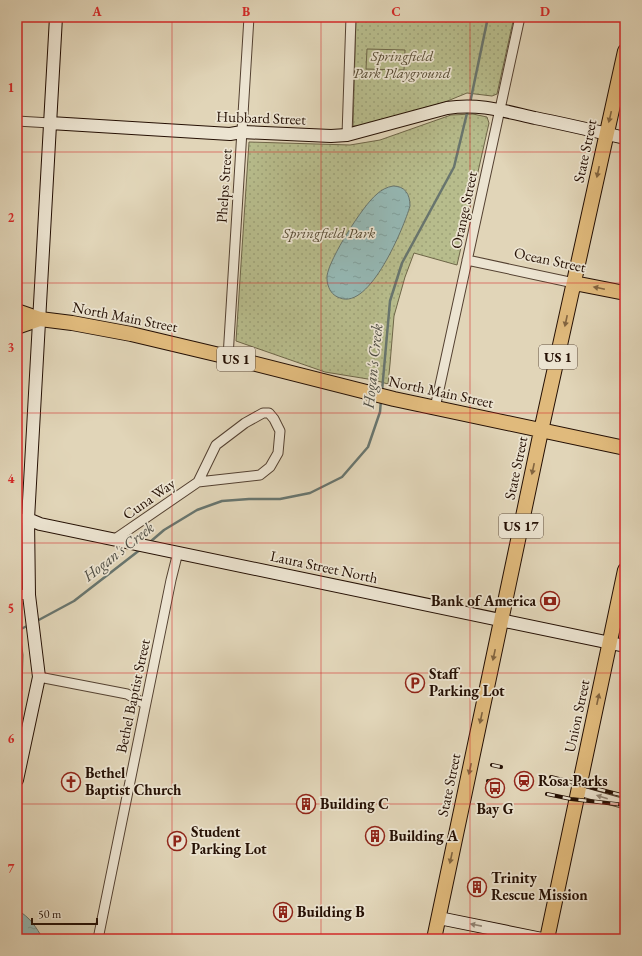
<svg xmlns="http://www.w3.org/2000/svg" width="642" height="956" font-family="'EB Garamond',serif">
  <defs>
    <pattern id="grass-dots" width="8" height="8" patternUnits="userSpaceOnUse"><rect width="8" height="8" fill="#b7bc8c"/><path d="M2 2h.1M6 6h.1" fill="none" stroke="#9da177" stroke-width="1.8" stroke-linecap="round"/></pattern>
    <pattern id="water-ripples" width="26" height="14" patternUnits="userSpaceOnUse"><rect width="26" height="14" fill="#95b8b4"/><path d="M2 4q2-2 4 0t4 0M15 11q2-2 4 0t4 0" fill="none" stroke="#809d99"/></pattern>
  </defs>
  <rect width="100%" height="100%" fill="#e1d5b8"/>
  <filter id="stains"><feTurbulence type="fractalNoise" baseFrequency=".005" numOctaves="4"/><feColorMatrix values="0 0 0 0 .2 0 0 0 0 .09 0 0 0 0 .02 0 0 0 .5 -.17"/></filter>
  <radialGradient id="worn" r=".72"><stop offset=".6" stop-color="#630" stop-opacity="0"/><stop offset="1" stop-color="#630" stop-opacity=".3"/></radialGradient>
  <path fill="url(#grass-dots)" stroke="#6e6648" d="M356,17H514L497,94L492,96L467,93L445,102L362,126H353Z
    M473,114L487,117L489,123L457,265L414,253L405,277L394,316L390,364L388,384L374,380L325,372L236,341L249,142L350,145L380,140L451,115Z
    M17,608L23,655L22,689L17,714Z"/>
  <path fill="#b7bc8c" stroke="#6e6648" d="M367,49L405,50L404,70L366,69Z"/>
  <path fill="url(#water-ripples)" stroke="#68756e" d="M393,186C405,186 410,194 410,206C404,227 370,310 340,298C334,296 330,292 328,285C327,283 327,279 327,276C329,259 363,205 377,194C381,190 387,187 393,186Z
    M17,910C30,917 36,927 43,939H17Z"/>
  <g fill="none" stroke-linecap="round" stroke-linejoin="round">
    <path stroke="#68756e" stroke-width="2.5" d="M470,103L488,17
      M382,391L390,301L402,263L454,167L468,109
      M150,542L164,530L197,510L222,501L249,499H280L310,493L342,477L368,447L380,412L381,400
      M35,622L74,601L141,549
      M17,631L29,625"/>
    <g stroke="#544131" stroke-width="11">
      <path id="street" d="M17,121L50,123
        M347,135L351,17
        M467,260L574,283
        M228,357L249,17
        M435,408L520,17
        M17,518L28,519
        M115,539L198,482L216,445L245,423L263,413H269L274,419L280,431L278,453L270,467L260,475L198,482
        M17,594L29,595
        M39,677L127,694L145,704
        M579,791L625,804
        M98,939L171,580L178,552"/>
    </g>
    <g stroke="#251004" stroke-width="14">
      <path id="secondary" d="M50,123L230,134L242,132L331,136L347,135L447,108C479,103 504,111 535,118C565,124 595,131 625,138
        M28,519L40,524L625,646
        M17,780L39,677L29,595L28,519L56,17
        M439,918L542,939"/>
    </g>
    <g stroke="#251004" stroke-width="16">
      <path id="primary" d="M574,283L625,293
        M17,311L40,319L72,323L131,334L228,357L394,399L625,448
        M17,327L40,319
        M434,939L541,431L625,51
        M547,939L625,570"/>
    </g>
    <use href="#street" stroke="#ece4d1" stroke-width="9"/>
    <use href="#secondary" stroke="#ece4d1" stroke-width="12"/>
    <use href="#primary" stroke="#e0ba7c" stroke-width="14"/>
    <g stroke="#251004" stroke-width="4">
      <path id="rail" d="M492,765L501,767
        M551,777L625,796
        M488,781L498,784
        M547,794L571,799L625,805"/>
    </g>
    <use href="#rail" stroke="#ece4d1" stroke-width="2.5" stroke-dasharray="8" stroke-linecap="butt"/>
  </g>
  <defs><path id="oneway-solid" d="M-6-.8H1V-3.2L6.5 0L1 3.2V.8H-6Z"/></defs>
  <g fill="#826540">
    <use href="#oneway-solid" transform="translate(610 117) rotate(103)"/>
    <use href="#oneway-solid" transform="translate(598 172) rotate(102)"/>
    <use href="#oneway-solid" transform="translate(599 288) rotate(-168)"/>
    <use href="#oneway-solid" transform="translate(566 321) rotate(102)"/>
    <use href="#oneway-solid" transform="translate(533 469) rotate(102)"/>
    <use href="#oneway-solid" transform="translate(494 655) rotate(102)"/>
    <use href="#oneway-solid" transform="translate(598 699) rotate(-78)"/>
    <use href="#oneway-solid" transform="translate(481 718) rotate(102)"/>
    <use href="#oneway-solid" transform="translate(470 769) rotate(102)"/>
    <use href="#oneway-solid" transform="translate(451 858) rotate(102)"/>
  </g>
  <g fill="#928575">
    <use href="#oneway-solid" transform="translate(602 797) rotate(-163)"/>
    <use href="#oneway-solid" transform="translate(476 925) rotate(-169)"/>
  </g>
  <path fill="none" stroke="#d62828" stroke-width="1" stroke-opacity="0.55" d="M172,17V939M321,17V939M470,17V939M17,152H625M17,283H625M17,413H625M17,543H625M17,673H625M17,804H625"/>
  <defs>
    <g id="bank-ring" transform="scale(1)"><circle r="9.5" fill="#ece4d1" stroke="#8f2418" stroke-width="1.5"/><path d="M-6-4H6V4H-6ZM0-2.3a2.3 2.3 0 1 0 0 4.6a2.3 2.3 0 1 0 0-4.6Z" fill="#8f2418"/></g>
    <g id="parking-ring" transform="scale(1)"><circle r="9.5" fill="#ece4d1" stroke="#8f2418" stroke-width="1.5"/><path d="M-3.5-5.5H1a3.5 3.5 0 0 1 0 7H-1V5.5H-3.5ZM-1-3.4V-.6H.8a1.4 1.4 0 0 0 0-2.8Z" fill="#8f2418"/></g>
    <g id="station-ring" transform="scale(1)"><circle r="9.5" fill="#ece4d1" stroke="#8f2418" stroke-width="1.5"/><path d="M-3-6H3Q5-6 5-4V2Q5 4 3 4L4.5 6H3L1.5 4h-3L-3 6H-4.5L-3 4Q-5 4-5 2V-4Q-5-6-3-6ZM-3.5-4v3h7v-3ZM-3.5 1v1.5H-2V1ZM2 1v1.5H3.5V1Z" fill="#8f2418"/></g>
    <g id="church-ring" transform="scale(1)"><circle r="9.5" fill="#ece4d1" stroke="#8f2418" stroke-width="1.5"/><path d="M-1.2-6h2.4v3.5h3.3v2.4h-3.3V6h-2.4V-.1h-3.3v-2.4h3.3Z" fill="#8f2418"/></g>
    <g id="bus-ring" transform="scale(1)"><circle r="9.5" fill="#ece4d1" stroke="#8f2418" stroke-width="1.5"/><path d="M-5-6H5V4H4V6H2V4H-2V6H-4V4H-5ZM-3.5-4V0h7V-4ZM-3.5 1.2v1.5H-2V1.2ZM2 1.2v1.5H3.5V1.2Z" fill="#8f2418"/></g>
    <g id="building-ring" transform="scale(1)"><circle r="9.5" fill="#ece4d1" stroke="#8f2418" stroke-width="1.5"/><path d="M-4-6H4V6H1V3H-1V6H-4ZM-2.5-4.3h1.7v1.8h-1.7ZM.8-4.3h1.7v1.8H.8ZM-2.5-1h1.7V.8h-1.7ZM.8-1h1.7V.8H.8Z" fill="#8f2418"/></g>
  </defs>
  <g fill-rule="evenodd">
    <use href="#bank-ring" x="550" y="601"/>
    <use href="#parking-ring" x="415" y="683"/>
    <use href="#station-ring" x="524" y="781"/>
    <use href="#church-ring" x="71" y="782"/>
    <use href="#bus-ring" x="495" y="788"/>
    <use href="#building-ring" x="306" y="804"/>
    <use href="#building-ring" x="375" y="836"/>
    <use href="#parking-ring" x="177" y="841"/>
    <use href="#building-ring" x="477" y="887"/>
    <use href="#building-ring" x="283" y="912"/>
  </g>
  <g text-anchor="middle" stroke-width="3.5" stroke-linejoin="round" paint-order="stroke">
    <g fill="#ece4d1" stroke="#615042" stroke-width="1">
      <rect x="539" y="345" width="38" height="24" rx="3"/>
      <rect x="217" y="347" width="38" height="24" rx="3"/>
      <rect x="499" y="514" width="44" height="24" rx="3"/>
    </g>
    <g font-size="14" font-weight="bold" fill="#251004">
      <text x="558" y="362">US 1</text>
      <text x="236" y="364">US 1</text>
      <text x="521" y="531">US 17</text>
    </g>
    <g font-size="15" font-style="italic" fill="#584c34" stroke="#ece4d1">
      <text x="402" y="61">Springfield<tspan x="402" dy="17">Park Playground</tspan></text>
      <text x="329" y="238">Springfield Park</text>
    </g>
    <g font-size="15" fill="#251004" stroke="#ece4d1">
      <text transform="translate(261 118) rotate(2)" y="5">Hubbard Street</text>
      <text transform="translate(585 151) rotate(-78)" y="5">State Street</text>
      <text transform="translate(224 186) rotate(-86)" y="5">Phelps Street</text>
      <text transform="translate(464 210) rotate(-78)" y="5">Orange Street</text>
      <text transform="translate(550 260) rotate(12)" y="5">Ocean Street</text>
      <text transform="translate(125 317) rotate(11)" y="5">North Main Street</text>
      <text transform="translate(441 392) rotate(12)" y="5">North Main Street</text>
      <text transform="translate(516 468) rotate(-78)" y="5">State Street</text>
      <text transform="translate(149 499) rotate(-35)" y="5">Cuna Way</text>
      <text transform="translate(324 567) rotate(12)" y="5">Laura Street North</text>
      <text transform="translate(133 696) rotate(-78)" y="5">Bethel Baptist Street</text>
      <text transform="translate(577 716) rotate(-78)" y="5">Union Street</text>
      <text transform="translate(449 785) rotate(-78)" y="5">State Street</text>
    </g>
    <g font-size="15" font-weight="bold" fill="#251004" stroke="#ece4d1" text-anchor="start">
      <text x="536" y="606" text-anchor="end">Bank of America</text>
      <text x="429" y="679">Staff<tspan x="429" dy="17">Parking Lot</tspan></text>
      <text x="85" y="778">Bethel<tspan x="85" dy="17">Baptist Church</tspan></text>
      <text x="538" y="786">Rosa Parks</text>
      <text x="320" y="809">Building C</text>
      <text x="495" y="814" text-anchor="middle">Bay G</text>
      <text x="191" y="837">Student<tspan x="191" dy="17">Parking Lot</tspan></text>
      <text x="389" y="841">Building A</text>
      <text x="491" y="883">Trinity<tspan x="491" dy="17">Rescue Mission</tspan></text>
      <text x="297" y="917">Building B</text>
    </g>
    <g font-size="16" font-style="italic" fill="#4c4b42" stroke="#ece4d1">
      <text transform="translate(372 366) rotate(-84)" y="6">Hogan's Creek</text>
      <text transform="translate(118 551) rotate(-38)" y="6">Hogan's Creek</text>
    </g>
  </g>
  <rect width="642" height="956" fill="none" stroke="#e1d5b8" stroke-width="44"/>
  <path d="M32 918v6h65v-6" fill="none" stroke="#251004" stroke-width="2"/>
  <text x="38" y="918" font-size="12" fill="#251004" stroke="#ece4d1" stroke-width="3" paint-order="stroke">50 m</text>
  <rect x="22" y="22" width="598" height="912" fill="none" stroke="#d62828" stroke-width="1.5"/>
  <g font-size="13" text-anchor="middle" font-weight="bold" fill="#d62828">
    <text x="97" y="16">A</text>
    <text x="246" y="16">B</text>
    <text x="396" y="16">C</text>
    <text x="545" y="16">D</text>
    <text x="11" y="92">1</text>
    <text x="11" y="222">2</text>
    <text x="11" y="352">3</text>
    <text x="11" y="483">4</text>
    <text x="11" y="613">5</text>
    <text x="11" y="743">6</text>
    <text x="11" y="873">7</text>
  </g>
  <rect width="100%" height="100%" filter="url(#stains)"/>
  <rect width="100%" height="100%" fill="url(#worn)"/>
</svg>
